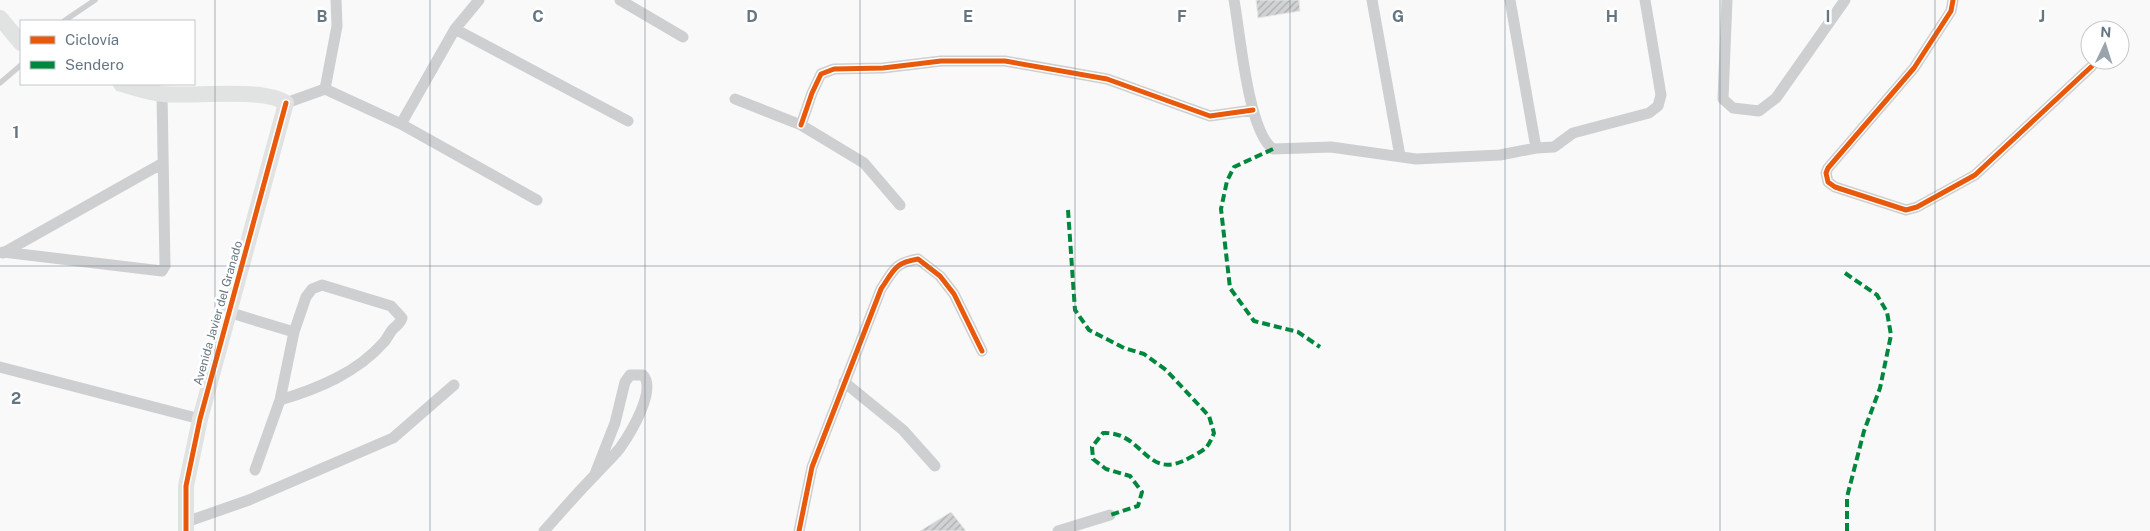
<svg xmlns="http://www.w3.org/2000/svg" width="2150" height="531" font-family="'Public Sans',sans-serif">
  <defs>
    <pattern id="building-hatch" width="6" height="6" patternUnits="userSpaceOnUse" patternTransform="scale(1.25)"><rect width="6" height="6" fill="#d0d2d3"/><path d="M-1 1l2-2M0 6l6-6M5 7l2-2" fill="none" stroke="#acafb1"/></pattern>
  </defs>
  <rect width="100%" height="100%" fill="#f9f9f9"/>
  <path fill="url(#building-hatch)" stroke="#e8e8e8" d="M1256,0H1299L1300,11L1258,18Z
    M951,512L966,531H920Z"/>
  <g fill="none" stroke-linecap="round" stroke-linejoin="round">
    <path stroke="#cecfd0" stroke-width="5.5" d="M64,21L95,0
      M0,83L21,65"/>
    <path stroke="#cecfd0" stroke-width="11" d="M620,0L683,37
      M1234,0C1240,32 1248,132 1273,149L1331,147L1416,159L1500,155L1536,148
      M1372,0L1400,156
      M1510,0L1536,148L1554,147L1573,133L1649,113L1658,106L1661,95L1645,0
      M1727,0L1723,99L1733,108L1759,111L1776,98L1845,0
      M1953,0L1951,11L1914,68L1828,168L1826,173L1828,182L1835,187L1906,210L1917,207L1975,175L2092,66
      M455,29L628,121
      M325,89L401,124L537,200
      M735,99L801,125L864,163L900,205
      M286,103L325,89L337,26L336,0
      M401,124L455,29L479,0
      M801,125L812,93L821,74L834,69L883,68L941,61H1005L1107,79L1210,116L1253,110
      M3,252L162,271L165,266L162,94
      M3,253L163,163
      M228,312L294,332
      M0,367L200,419
      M844,382L903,430L935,466
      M255,470L280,400L294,332L306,297L312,289L322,285L391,306L402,318C400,324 397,325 393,329C389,333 387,339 384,342C357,373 317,389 280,400
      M186,522L249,500L393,438L454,385
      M544,531C561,512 578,492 596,474C604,465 613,457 620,448C630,434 657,390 643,375H630L625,382L615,423L595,474
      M799,531L812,467L881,289C894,270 894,263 918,259L940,276L954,294L982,351
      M1058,531L1110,515"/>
    <path stroke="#e1e2e2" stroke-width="16" d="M0,18L21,43
      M121,84C134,87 149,93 163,94C192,97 264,87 286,103L200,419L186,486V531"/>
    <path stroke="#00873e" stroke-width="4" stroke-dasharray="8 4" stroke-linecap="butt" d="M1273,149L1234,167L1227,181L1221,209L1230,288L1254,321L1298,332L1320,347
      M1068,210L1075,310L1089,330L1124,348L1144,354L1166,370L1209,416L1214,433C1208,448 1206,449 1191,457C1145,484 1145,431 1103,433L1092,447L1093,459L1106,469L1130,476L1142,492L1138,506L1110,515
      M1845,273L1877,295L1887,312L1891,335L1880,388L1864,431L1847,497V531"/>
    <g stroke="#fff" stroke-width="8">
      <path id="cycleway" d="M1953,0L1951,11L1914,68L1828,168L1826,173L1828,182L1835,187L1906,210L1917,207L1975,175L2092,66
        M801,125L812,93L821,74L834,69L883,68L941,61H1005L1107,79L1210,116L1253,110
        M186,531V486L200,419L286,103
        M799,531L812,467L881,289C894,270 894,263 918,259L940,276L954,294L982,351"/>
    </g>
    <use href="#cycleway" stroke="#e8590c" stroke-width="5"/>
  </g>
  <path fill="none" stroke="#657683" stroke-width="1" stroke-opacity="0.55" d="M215,0V531M430,0V531M645,0V531M860,0V531M1075,0V531M1290,0V531M1505,0V531M1720,0V531M1935,0V531M0,266H2150"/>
  <g text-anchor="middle" stroke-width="5" stroke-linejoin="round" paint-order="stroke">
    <g font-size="12" fill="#657683" stroke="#fff">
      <text transform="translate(218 313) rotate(-74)" y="4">Avenida Javier del Granado</text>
    </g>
  </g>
  <g font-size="16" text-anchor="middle" font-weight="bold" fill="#657683" stroke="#fff" stroke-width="5" stroke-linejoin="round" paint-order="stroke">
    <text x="322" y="22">B</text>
    <text x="538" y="22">C</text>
    <text x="752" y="22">D</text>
    <text x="968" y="22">E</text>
    <text x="1182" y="22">F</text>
    <text x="1398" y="22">G</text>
    <text x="1612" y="22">H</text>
    <text x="1828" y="22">I</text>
    <text x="2042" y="22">J</text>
    <text x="16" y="138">1</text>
    <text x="16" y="404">2</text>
  </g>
  <rect x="20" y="20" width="175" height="65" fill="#ffffff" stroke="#c1c8cd"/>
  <rect x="30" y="36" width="25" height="8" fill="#e8590c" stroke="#c1c8cd"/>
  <text x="65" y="45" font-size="15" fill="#657683">Ciclovía</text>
  <rect x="30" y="61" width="25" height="8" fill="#00873e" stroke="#c1c8cd"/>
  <text x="65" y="70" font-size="15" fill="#657683">Sendero</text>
  <g transform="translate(2105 45) rotate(4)"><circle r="24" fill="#ffffff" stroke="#c1c8cd"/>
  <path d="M0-4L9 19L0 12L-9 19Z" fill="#99a4ac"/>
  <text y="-8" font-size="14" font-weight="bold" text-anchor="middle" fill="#657683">N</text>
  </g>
</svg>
